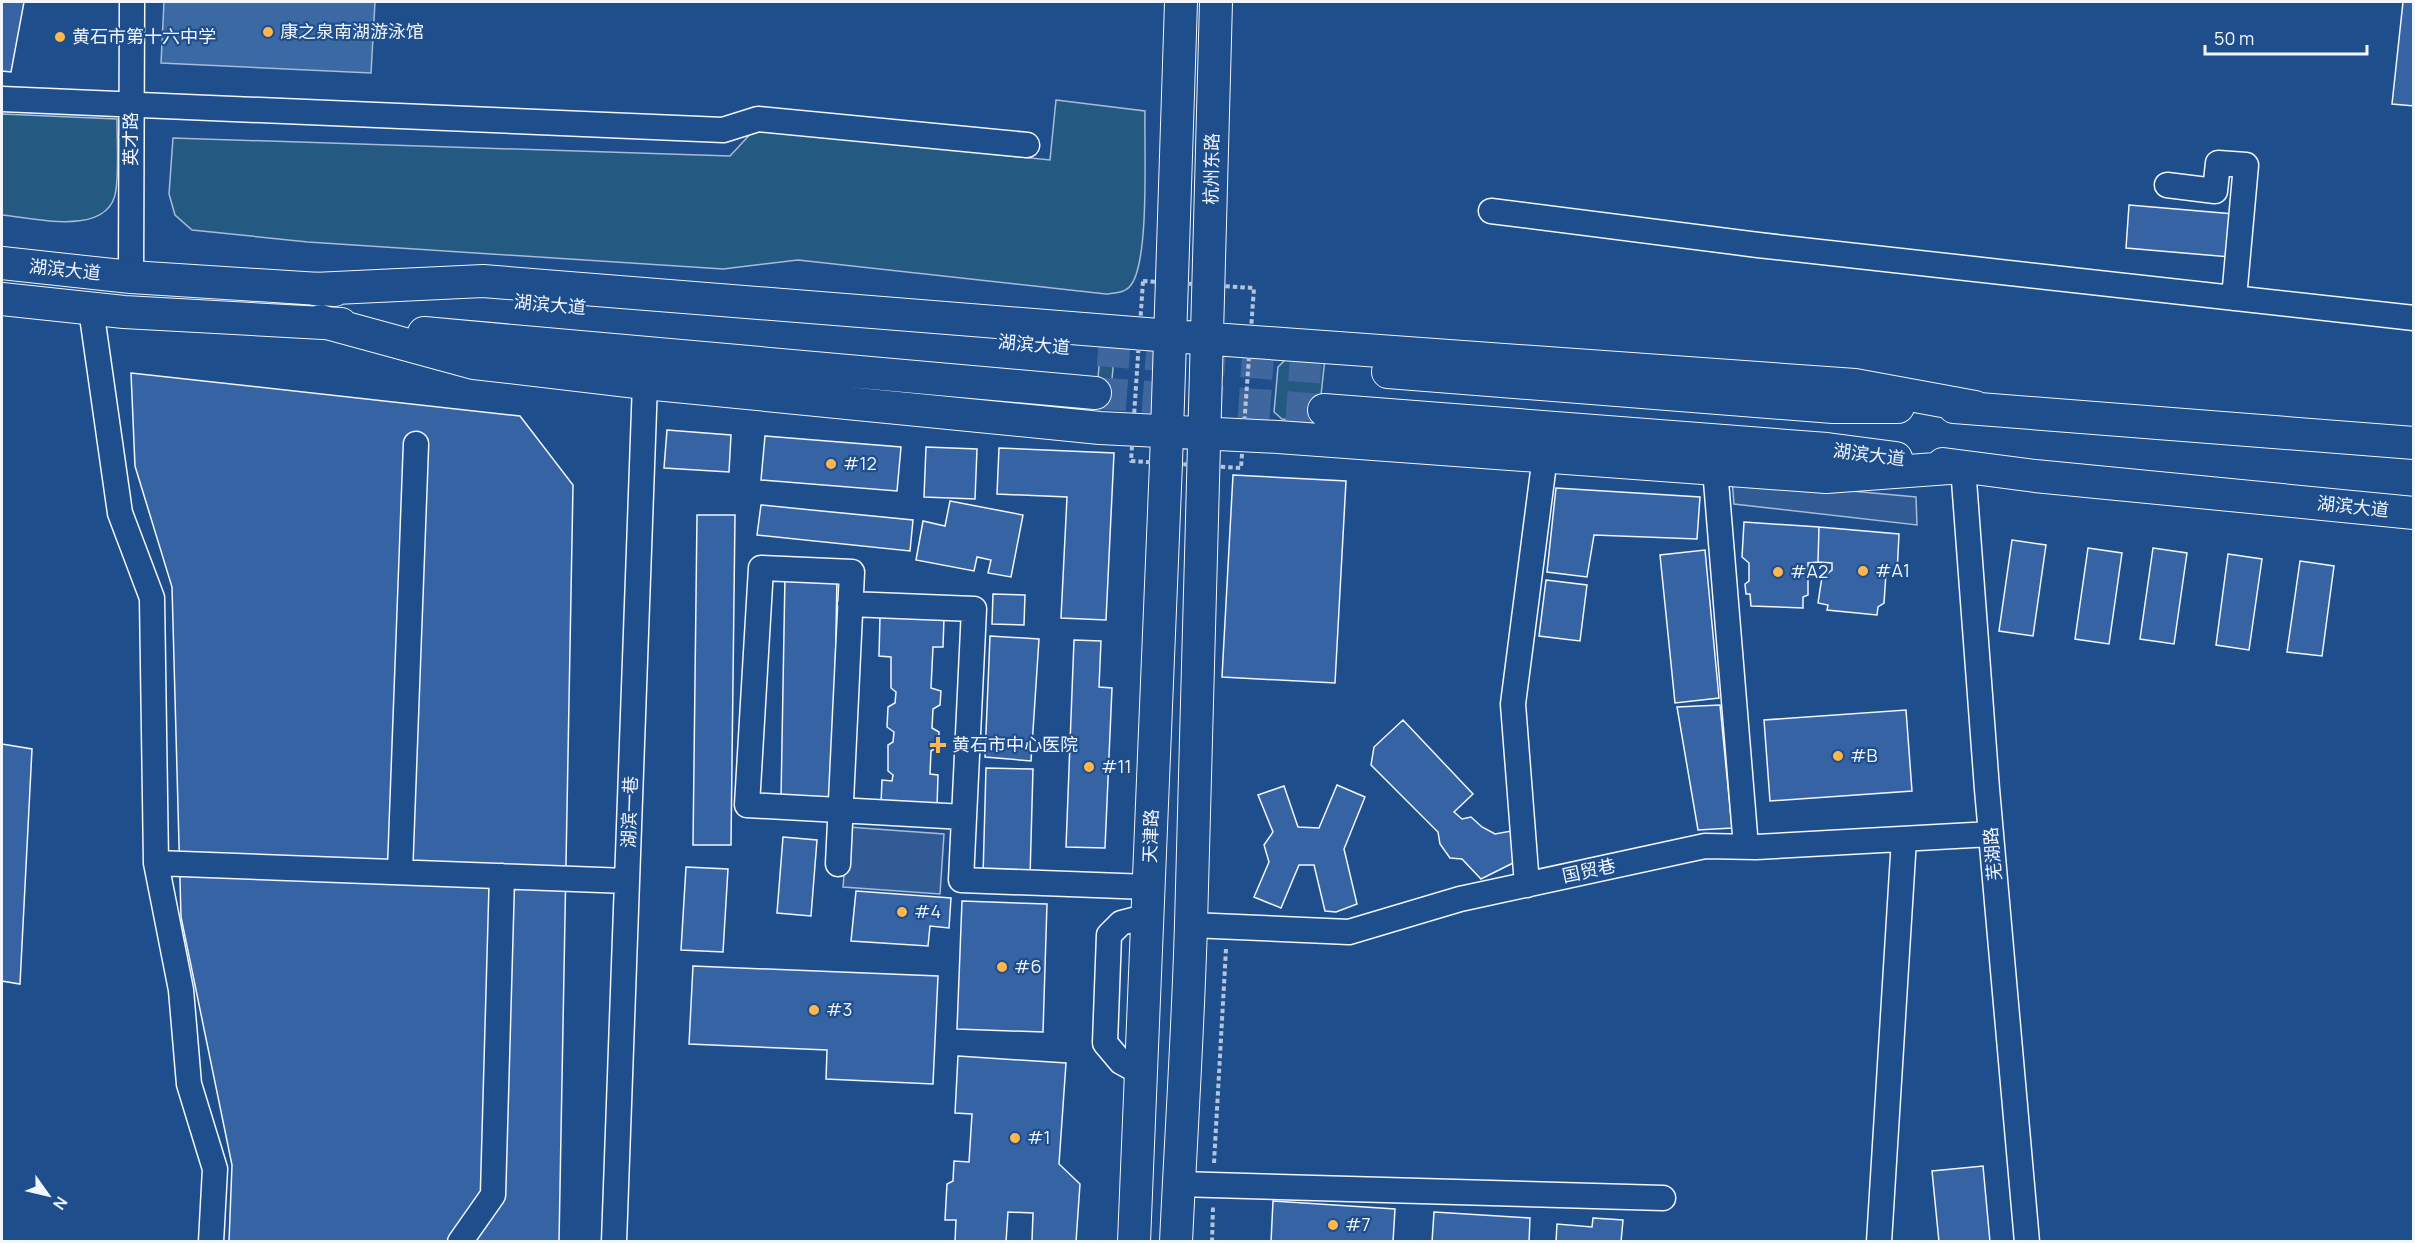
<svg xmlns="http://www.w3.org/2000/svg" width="2415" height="1243" font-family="Manrope,'Noto Sans SC',sans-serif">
  <rect width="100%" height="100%" fill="#1f4e8c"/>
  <path fill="#245a82" stroke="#a8bbd7" stroke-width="1.5" d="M1056,100L1145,111C1144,146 1150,260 1131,285C1125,293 1116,293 1106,294L798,260L723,269L308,242L192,230L175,215L169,194L173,138L730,156L755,129L1050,160Z
    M2,114L117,119C117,142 119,167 116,190C110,238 34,218 2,215Z
    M1101,345L1115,346L1110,401L1096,399Z
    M1289,356L1325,358L1318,423L1282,419L1274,412L1278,367Z"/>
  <path fill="#305b95" stroke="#a8bbd7" stroke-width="1.5" d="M1732,480L1916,497L1917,525L1734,504Z
    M848,827L944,834L940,894L843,887Z"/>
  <path fill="#3b69a3" stroke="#a8bbd7" stroke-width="1.5" d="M164,2H375L371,73L161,63Z"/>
  <path fill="#3563a3" stroke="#f2f6ff" stroke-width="1.5" d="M2,2H24L11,72L2,71Z
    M2403,2H2414V106L2392,104Z
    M2129,205L2234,214L2230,257L2126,248Z
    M131,373L520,416L573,485L559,1242H229L232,1165L181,917L172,587L135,466Z
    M667,430L731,435L729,472L664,468Z
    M765,436L901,447L897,491L761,480Z
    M926,447L977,449L975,499L924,497Z
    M999,448L1114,453L1106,620L1061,618L1067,497L997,494Z
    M1233,475L1346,481L1335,683L1222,677Z
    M1556,488L1700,497L1697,539L1594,535L1587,577L1547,572Z
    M950,501L1023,515L1011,577L988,573L991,560L977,557L974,571L916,560L923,521L945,526Z
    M761,505L913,520L910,551L757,535Z
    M697,515H735L731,845H693Z
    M1744,522L1819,527L1818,562L1808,563V595L1803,597V608L1751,606L1750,594H1746L1745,584L1749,581V563L1742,557Z
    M1819,527L1899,534L1897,574L1886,573L1884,603L1878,607L1877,615L1827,610L1828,605L1818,603L1822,577L1832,570V563L1818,562Z
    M2012,540L2046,545L2033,636L1999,631Z
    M2088,548L2122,553L2109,644L2075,639Z
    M2153,548L2187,553L2174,644L2140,639Z
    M1705,550L1719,698L1675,703L1660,555Z
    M2228,554L2262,559L2249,650L2216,645Z
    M2300,561L2334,566L2322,656L2287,652Z
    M785,575L837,576L833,799H781Z
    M1546,580L1587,585L1580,641L1539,636Z
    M993,594L1025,595L1024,625L992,624Z
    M880,616L944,618L943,647H933L931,688L941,691L940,705L933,709L932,728L939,732V746L931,751L930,774L938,775L937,807L881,804L882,780L892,781L893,775L888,771V745L893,742L894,732L887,727L888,707L895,703L896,692L891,688V657L879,656Z
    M990,636L1039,639L1031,761L985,757Z
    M1074,640L1101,641L1099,687L1112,688L1105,848L1066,847Z
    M1720,705L1732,828L1698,830L1677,707Z
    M1906,710L1912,791L1770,801L1764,720Z
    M1403,720L1473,794L1454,812L1462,819L1471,817L1482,827L1495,834L1511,831L1517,861L1481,879L1462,859L1450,858L1440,844L1438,832L1371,765L1374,747Z
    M2,744L32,749L20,984L2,981Z
    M986,768L1033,769L1030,877L983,876Z
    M1337,785L1365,797L1344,849L1357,904L1336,912L1325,911L1314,865H1299L1281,908L1254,897L1269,862L1264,845L1273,832L1258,795L1284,786L1298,827L1319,828Z
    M783,837L817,840L811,916L777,913Z
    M686,867L728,869L723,952L681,950Z
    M856,891L951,898L949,928L930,926L928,946L851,941Z
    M962,901L1047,904L1043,1032L957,1029Z
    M693,966L938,976L933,1084L826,1079L827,1050L689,1044Z
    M958,1056L1066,1063L1059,1164L1080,1184L1076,1242L1032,1241L1033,1213L1008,1212L1006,1242H955L956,1220H945L947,1184L953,1181L954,1161L969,1162L972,1114L955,1113Z
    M1983,1166L1990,1242H1939L1932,1171Z
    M1273,1201L1395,1209L1393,1242H1271Z
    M1434,1212L1530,1218L1529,1242H1432Z
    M1593,1218L1623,1220L1621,1242H1556L1557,1224L1592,1227Z"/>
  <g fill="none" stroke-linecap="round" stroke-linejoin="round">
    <path stroke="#3f679d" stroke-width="32" stroke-dasharray="32 16" stroke-linecap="butt" d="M1098,350L1328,368
      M1095,393L1324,410"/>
    <g stroke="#f2f6ff" stroke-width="27">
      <path id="minor" d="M2,99L723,130L758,119L1027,145
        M2167,185L2215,191L2218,163L2246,165L2234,298
        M1491,211L1758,245L2414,318
        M131,277L132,2
        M91,309L120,513L152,598L156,863L181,990L189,1084L215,1169L211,1242
        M1963,467L1987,789L2027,1242
        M1715,469L1746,847
        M850,604L974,609L961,880L1148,887
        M156,863L627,881
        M838,864L852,572L761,568L747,805L964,817
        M400,872L416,444
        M1527,885L1513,704L1545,456
        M1191,925L1349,932L1460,899L1705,846L1756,847L1991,834
        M1141,1073L1121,1062L1105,1043L1109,935L1121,923L1148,916
        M1178,1184L1663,1198
        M460,1242L493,1195L502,876
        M614,1242L645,383
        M1879,1242L1904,839"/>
    </g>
    <g stroke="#f2f6ff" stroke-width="34">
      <path id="major" d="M2,263L131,277L335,290
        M314,289L483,281L1171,336L1855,385L1975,407
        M2,299L124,312L341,324
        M320,321L474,363L645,383L1100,428L1278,437L1826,477L1963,467
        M424,333L1095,393
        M1388,372L1833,407H1898
        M1954,407L2414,443
        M1324,410L1827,449L1896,458
        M1943,464L2035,476L2414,513
        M1134,1242L1166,463L1181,2
        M1176,1242C1181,1136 1188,1030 1191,924C1202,616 1209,309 1216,2"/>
    </g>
    <path stroke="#b3c4dc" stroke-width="4" stroke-dasharray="4.5 3" stroke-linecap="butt" d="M1143,281L1254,288L1241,468L1131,461Z
      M1214,1163L1226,949
      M1212,1242L1213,1207"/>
    <use href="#minor" stroke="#1f4e8c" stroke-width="24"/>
    <use href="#major" stroke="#1f4e8c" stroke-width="32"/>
  </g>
  <g fill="#ffb74d" stroke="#1f4e8c" stroke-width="2">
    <circle cx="268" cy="32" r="6"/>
    <circle cx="60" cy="37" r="6"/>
    <circle cx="831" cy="464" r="6"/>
    <circle cx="1863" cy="571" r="6"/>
    <circle cx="1778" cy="572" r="6"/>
    <path d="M935 736h6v6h6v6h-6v6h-6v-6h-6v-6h6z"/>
    <circle cx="1838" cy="756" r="6"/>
    <circle cx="1089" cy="767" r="6"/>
    <circle cx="902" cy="912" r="6"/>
    <circle cx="1002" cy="967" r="6"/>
    <circle cx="814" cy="1010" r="6"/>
    <circle cx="1015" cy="1138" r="6"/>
    <circle cx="1333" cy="1225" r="6"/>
  </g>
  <g text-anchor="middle" stroke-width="4.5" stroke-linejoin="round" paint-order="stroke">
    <g font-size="18" fill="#f2f6ff" stroke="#1f4e8c" text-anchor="start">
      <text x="280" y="38">康之泉南湖游泳馆</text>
      <text x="72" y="43">黄石市第十六中学</text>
      <text x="843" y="470">#12</text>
      <text x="1875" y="577">#A1</text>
      <text x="1790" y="578">#A2</text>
      <text x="952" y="751">黄石市中心医院</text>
      <text x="1850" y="762">#B</text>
      <text x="1101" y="773">#11</text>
      <text x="914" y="918">#4</text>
      <text x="1014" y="973">#6</text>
      <text x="826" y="1016">#3</text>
      <text x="1027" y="1144">#1</text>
      <text x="1345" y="1231">#7</text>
    </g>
    <g font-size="18" fill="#f2f6ff" stroke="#1f4e8c">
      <text transform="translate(131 139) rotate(-90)" y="6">英才路</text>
      <text transform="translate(1212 169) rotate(-89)" y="6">杭州东路</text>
      <text transform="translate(65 270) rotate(6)" y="6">湖滨大道</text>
      <text transform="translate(550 305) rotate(5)" y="6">湖滨大道</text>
      <text transform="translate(1034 345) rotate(5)" y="6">湖滨大道</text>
      <text transform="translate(1869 455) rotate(7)" y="6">湖滨大道</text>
      <text transform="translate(2353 507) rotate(6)" y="6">湖滨大道</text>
      <text transform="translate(630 812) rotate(-88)" y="6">湖滨一巷</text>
      <text transform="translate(1151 836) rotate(-88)" y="6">天津路</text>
      <text transform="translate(1993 854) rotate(-95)" y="6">芜湖路</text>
      <text transform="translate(1589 871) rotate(-12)" y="6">国贸巷</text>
    </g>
  </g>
  <rect width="2415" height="1243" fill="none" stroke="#f2f6ff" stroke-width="6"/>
  <g transform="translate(48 1195) rotate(124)" stroke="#1f4e8c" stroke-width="4.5" paint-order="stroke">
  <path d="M0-4.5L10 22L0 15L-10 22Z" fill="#f2f6ff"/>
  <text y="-9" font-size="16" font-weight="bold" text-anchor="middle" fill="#f2f6ff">N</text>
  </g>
  <path d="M2205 45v9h162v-9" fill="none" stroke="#f2f6ff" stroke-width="3"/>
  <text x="2214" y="45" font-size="18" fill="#f2f6ff" stroke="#1f4e8c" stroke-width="4.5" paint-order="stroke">50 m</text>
</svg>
